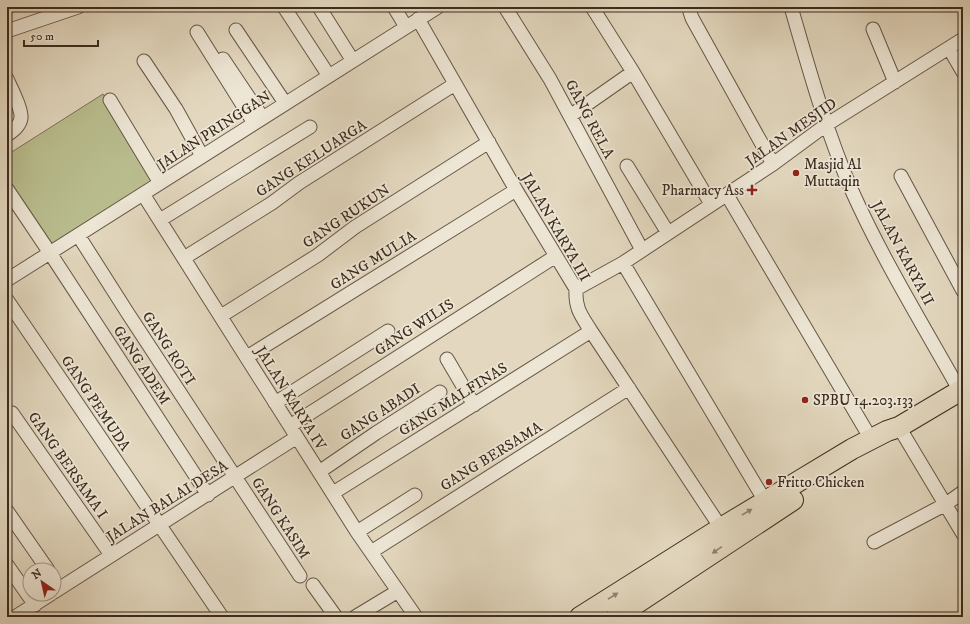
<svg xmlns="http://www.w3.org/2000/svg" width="970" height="624" font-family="'IM FELL DW Pica',serif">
  <rect width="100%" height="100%" fill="#e3d8bf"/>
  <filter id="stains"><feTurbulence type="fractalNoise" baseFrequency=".005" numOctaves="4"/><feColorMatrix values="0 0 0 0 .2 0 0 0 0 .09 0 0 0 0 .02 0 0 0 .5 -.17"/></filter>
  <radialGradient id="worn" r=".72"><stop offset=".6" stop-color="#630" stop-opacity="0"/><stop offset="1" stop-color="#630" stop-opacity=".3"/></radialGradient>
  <path fill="#b9bd8e" stroke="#7b7456" d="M103,94L158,179L51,249L7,181V155Z"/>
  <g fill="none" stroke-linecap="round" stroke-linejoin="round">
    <g stroke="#665647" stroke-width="15">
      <path id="minor" d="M7,7H8
        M284,7L329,76
        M319,7L353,61
        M394,7L406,27
        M505,7L550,79L642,250
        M592,7L633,72L711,204
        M691,7L690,12L692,18L773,164
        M791,7C809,69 826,131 852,191C883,260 923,325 960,391
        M418,19L516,190L576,289C575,309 581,315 591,331L721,528
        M873,29L895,82
        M236,30L285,103
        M7,31L78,7
        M197,32L254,123
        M949,48L963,72
        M223,59L262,117
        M144,61L176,109L202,156
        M7,79C11,88 22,109 21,118C20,126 13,131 7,135
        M110,100L160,183
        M570,116L633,72
        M627,166L668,233
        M901,176L963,291
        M7,189L50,253L208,495
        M143,194L357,532L416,617
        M727,195L871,439
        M160,220L310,127
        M78,235L127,312L300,576
        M184,258L272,203L299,183L455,84
        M623,263L765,501
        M7,280L438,7
        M576,289L623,263L773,164L826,125L963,39
        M7,300L222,617
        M221,316L318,255L355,227L489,142
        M247,357L516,190
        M447,359L474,405
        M275,403L388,331
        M12,413L111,555
        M290,426L556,256
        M899,427L963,534
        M319,472L376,433L440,392
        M333,493L591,331
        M7,511L48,570
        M357,532L415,495
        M874,542L946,504L963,492
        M371,552L629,388
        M7,565L35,605
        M313,585L336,617
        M54,592L297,437
        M15,617L51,594
        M355,617L398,591"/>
    </g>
    <g stroke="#3d2b1f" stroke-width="22">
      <path id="highway" d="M580,617L721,528L852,449L887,431L899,427L963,389
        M616,617L793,500"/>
    </g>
    <use href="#minor" stroke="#ede6d5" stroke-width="13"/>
    <use href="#highway" stroke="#e3d8bf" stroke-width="20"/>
  </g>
  <defs><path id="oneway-solid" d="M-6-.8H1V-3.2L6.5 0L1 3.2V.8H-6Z"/></defs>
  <g fill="#90826f">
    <use href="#oneway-solid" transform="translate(747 512) rotate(-31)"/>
    <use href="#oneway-solid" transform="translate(717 550) rotate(145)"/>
    <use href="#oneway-solid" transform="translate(613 596) rotate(-32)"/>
  </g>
  <g fill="#8f2418" stroke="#ede6d5" stroke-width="1.5">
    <circle cx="796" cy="173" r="4"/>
    <path d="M750 184h4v4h4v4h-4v4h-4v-4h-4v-4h4z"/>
    <circle cx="805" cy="400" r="4"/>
    <circle cx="769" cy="482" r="4"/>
  </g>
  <g text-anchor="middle" stroke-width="3.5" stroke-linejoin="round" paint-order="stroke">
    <g font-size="15" fill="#3d2b1f" stroke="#ede6d5">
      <text transform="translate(590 119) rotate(62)" y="5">GANG RELA</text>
      <text transform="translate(214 130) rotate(-33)" y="5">JALAN PRINGGAN</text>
      <text transform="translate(791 132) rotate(-35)" y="5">JALAN MESJID</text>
      <text transform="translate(311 158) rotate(-33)" y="5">GANG KELUARGA</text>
      <text transform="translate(346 216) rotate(-34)" y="5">GANG RUKUN</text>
      <text transform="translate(556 227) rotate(60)" y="5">JALAN KARYA III</text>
      <text transform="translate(903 253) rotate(62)" y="5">JALAN KARYA II</text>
      <text transform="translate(373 260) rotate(-32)" y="5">GANG MULIA</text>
      <text transform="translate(414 327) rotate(-33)" y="5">GANG WILIS</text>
      <text transform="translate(169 348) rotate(57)" y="5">GANG ROTI</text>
      <text transform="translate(142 365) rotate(57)" y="5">GANG ADEM</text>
      <text transform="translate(291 398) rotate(58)" y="5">JALAN KARYA IV</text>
      <text transform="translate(453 399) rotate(-32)" y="5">GANG MALFINAS</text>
      <text transform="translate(96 403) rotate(56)" y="5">GANG PEMUDA</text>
      <text transform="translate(380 412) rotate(-33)" y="5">GANG ABADI</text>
      <text transform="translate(491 456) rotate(-32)" y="5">GANG BERSAMA</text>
      <text transform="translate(68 465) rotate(55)" y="5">GANG BERSAMA I</text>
      <text transform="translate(167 501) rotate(-32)" y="5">JALAN BALAI DESA</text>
      <text transform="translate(281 518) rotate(57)" y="5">GANG KASIM</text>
    </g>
    <g font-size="15" fill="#3d2b1f" stroke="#ede6d5" text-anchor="start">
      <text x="804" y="169">Masjid Al<tspan x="804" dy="17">Muttaqin</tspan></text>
      <text x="744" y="195" text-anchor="end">Pharmacy Ass</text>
      <text x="813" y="405">SPBU 14.203.133</text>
      <text x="777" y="487">Fritto Chicken</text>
    </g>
  </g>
  <rect width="970" height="624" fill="none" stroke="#e3d8bf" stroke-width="24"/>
  <rect x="8" y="8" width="954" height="608" fill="none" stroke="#3d2b1f" stroke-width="2"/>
  <rect x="12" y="12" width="946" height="600" fill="none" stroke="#3d2b1f"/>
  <g transform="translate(42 582) rotate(326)"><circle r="19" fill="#ede6d5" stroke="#a79b8c"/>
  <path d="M0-3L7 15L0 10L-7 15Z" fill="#8f2418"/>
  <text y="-6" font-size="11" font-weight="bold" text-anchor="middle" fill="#3d2b1f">N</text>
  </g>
  <path d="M24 40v6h74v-6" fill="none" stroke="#3d2b1f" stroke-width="2"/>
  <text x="30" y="40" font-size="12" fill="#3d2b1f" stroke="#ede6d5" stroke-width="3" paint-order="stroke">50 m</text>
  <rect width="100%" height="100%" filter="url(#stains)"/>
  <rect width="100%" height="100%" fill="url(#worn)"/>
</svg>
